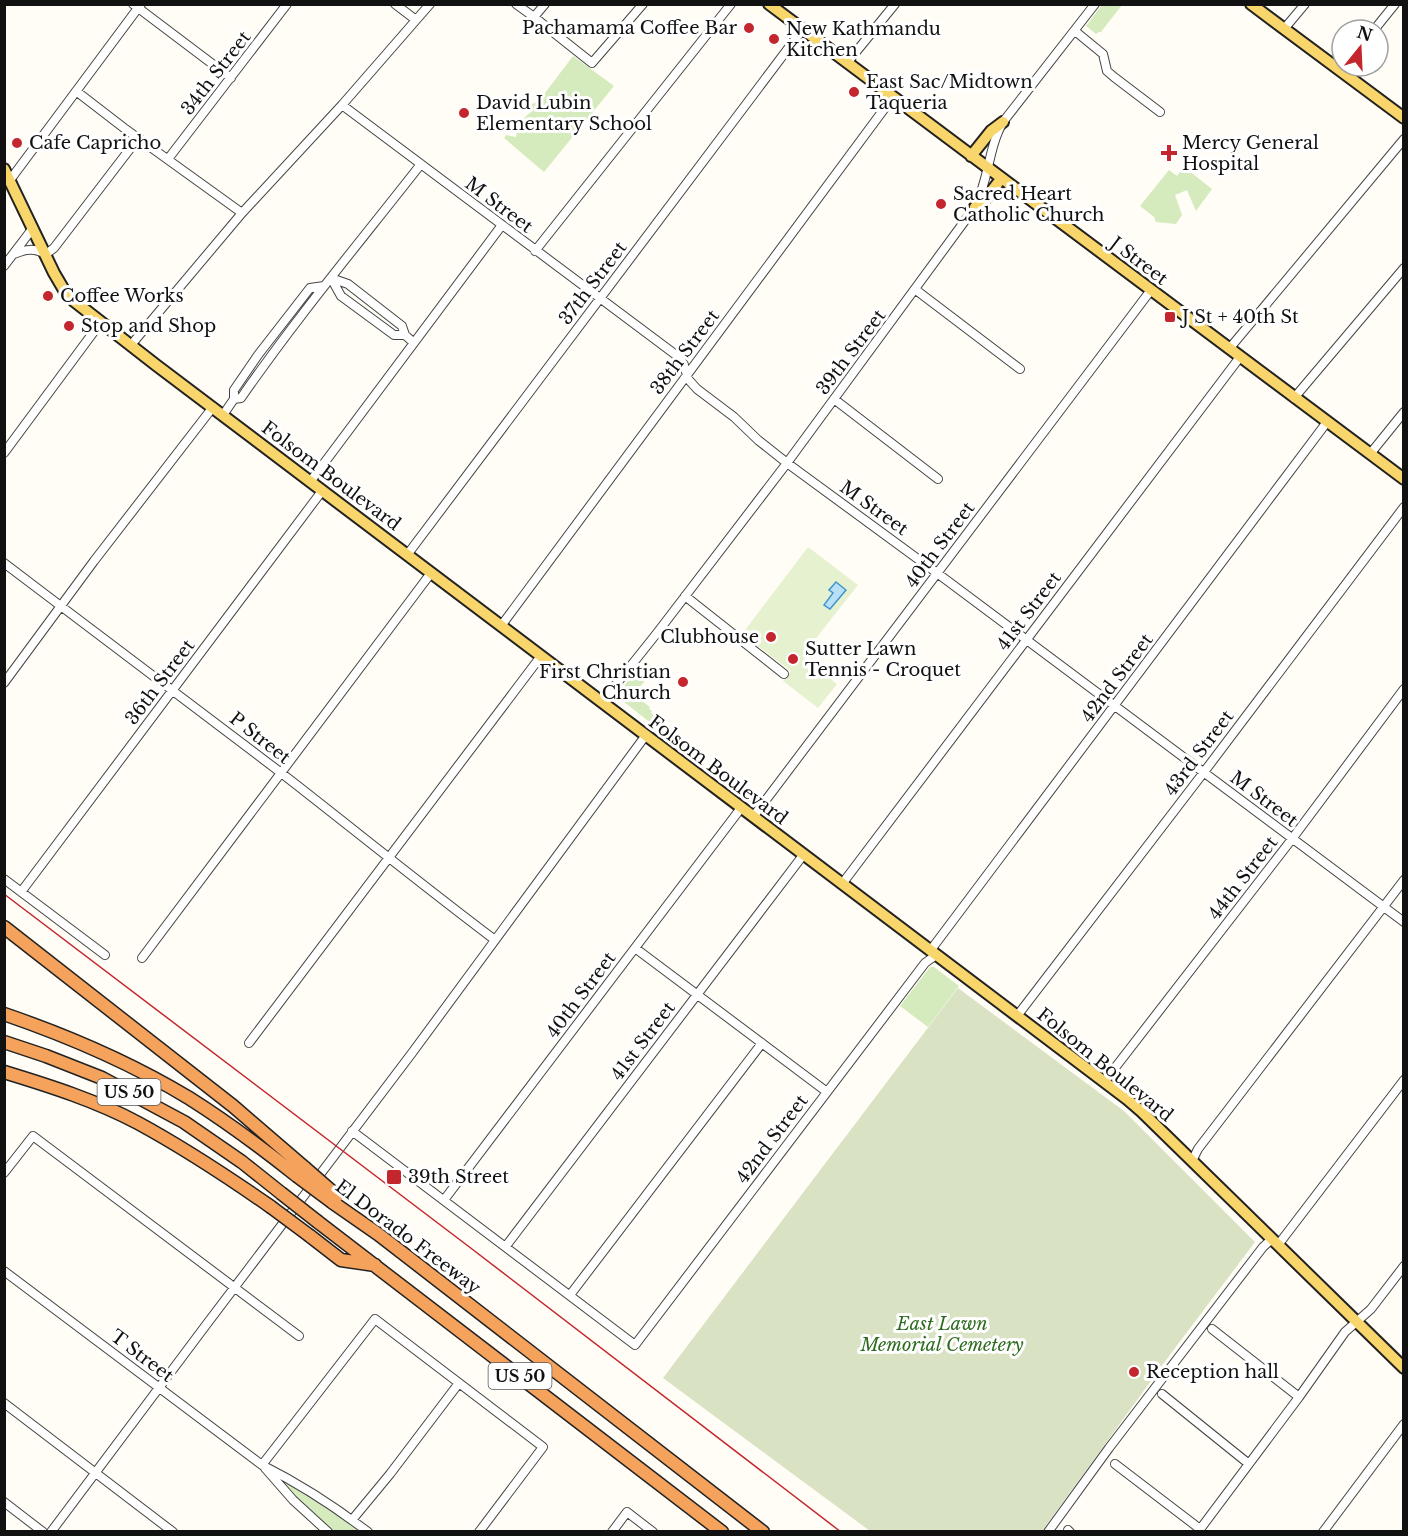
<svg xmlns="http://www.w3.org/2000/svg" width="1408" height="1536" font-family="'Libre Baskerville',serif">
  <rect width="100%" height="100%" fill="#fffdf5"/>
  <path fill="#d5ebbd" d="M1102,5H1122L1101,32H1099L1096,34L1086,26Z
    M573,56L614,86L544,172L504,138L506,135L516,137L519,124L522,125L525,117L531,112L532,104L537,102L542,97Z
    M1184,167L1212,189L1196,211L1187,190L1175,195L1182,215L1176,224L1156,222L1154,217L1140,206L1169,170L1177,176Z
    M644,660L656,669L649,681L646,679L634,695L650,707L649,709L652,711L651,713L654,715L652,724L619,698V693Z
    M930,967H934L959,986L928,1027L900,1006Z
    M272,1472L314,1496L363,1531H333L310,1513Z"/>
  <path fill="#d9e3c4" d="M958,988L1124,1111L1255,1242L1169,1356L1042,1531H870L663,1378Z"/>
  <path fill="#e6f2cf" d="M808,547L858,585L802,656L837,684L818,708L783,681L791,671L742,634Z"/>
  <path fill="#b9e0f7" stroke="#3f96cf" stroke-width="1.5" d="M836,582L846,590L830,609L824,605L833,593L829,590Z"/>
  <g fill="none" stroke-linecap="round" stroke-linejoin="round">
    <g stroke="#444" stroke-width="10">
      <path id="minor" d="M133,4L231,78
        M395,4L416,20
        M516,4L534,17L592,63L643,4
        M534,17L545,4
        M1284,29L1305,4
        M1374,30L1395,4
        M1075,31L1103,54L1107,71L1114,77L1160,112
        M847,63L895,4
        M76,91L124,128L242,213
        M342,105L680,358L684,365L688,379L697,389L734,417L758,440L787,463L937,573L1404,922
        M168,159L287,4
        M10,180L141,4
        M535,251L731,4
        M14,254C26,249 34,248 46,254L54,248L139,137
        M4,266L33,228
        M331,278L348,284L402,326L405,335L414,343
        M331,278L341,296L394,335H405
        M916,290L1020,369
        M131,345L242,213L342,105L430,4
        M1229,349L1404,139
        M1294,398L1404,268
        M234,399L241,398C297,317 360,242 421,164
        M834,399L938,479
        M223,415L234,399V390L258,355L310,288L324,286
        M4,453L101,322
        M1370,454L1404,412
        M310,482L502,225
        M407,555L802,30
        M4,563C96,633 189,702 280,772C352,828 422,885 495,940
        M685,596L784,674
        M501,626L893,97
        M4,683L94,561L213,407
        M602,702L657,633L787,463L975,207C989,180 988,148 1003,122L1095,4
        M753,817L1151,290
        M4,879L105,955
        M842,884L1240,357
        M21,892L322,491
        M635,948L827,1092
        M930,951L1327,422
        M142,958L431,573
        M1017,1016L1204,772L1404,507
        M249,1043L541,656
        M1104,1082L1292,839L1404,689
        M352,1131L635,1345L925,963L936,955
        M1192,1161L1198,1149L1404,880
        M4,1173L33,1136L299,1336
        M444,1200L741,808
        M1278,1245L1404,1080
        M506,1246L804,854
        M4,1271L262,1465C300,1484 334,1506 368,1532
        M570,1295L762,1043
        M1212,1329L1299,1397
        M1162,1394L1249,1464
        M4,1403L173,1532
        M1115,1464L1200,1529
        M262,1465L375,1319L543,1447L479,1532
        M265,1468L293,1500L328,1532
        M4,1502L43,1532
        M352,1520L390,1474L459,1383
        M1068,1530L1070,1532
        M51,1532L206,1325L412,1053L646,735
        M612,1532L627,1512L653,1532
        M1048,1532L1109,1448L1263,1247L1272,1239
        M1198,1532L1299,1397L1345,1332L1371,1309L1404,1266
        M1323,1532L1404,1424"/>
    </g>
    <g stroke="#222" stroke-width="14">
      <path id="major" d="M769,4L1404,479
        M1251,4L1404,118
        M971,156L991,131L1003,122
        M4,169L54,273L64,290L74,301L156,365L1127,1099L1141,1111L1404,1368
        M975,207L986,198L1001,179"/>
    </g>
    <g stroke="#222" stroke-width="15">
      <path id="highway" d="M4,927L233,1106L305,1168
        M4,1014C68,1036 131,1063 189,1098C227,1122 262,1148 297,1176
        M4,1042L46,1056L102,1078L184,1122L242,1162L281,1193
        M4,1072C50,1086 97,1101 138,1123C184,1148 228,1177 271,1207
        M332,1202L378,1234L763,1532
        M318,1222L722,1532
        M310,1236L341,1260L375,1265"/>
    </g>
    <use href="#minor" stroke="#fff" stroke-width="8"/>
    <use href="#major" stroke="#f9d66b" stroke-width="10"/>
    <use href="#highway" stroke="#f5a25d" stroke-width="12"/>
    <path stroke="#c4262e" stroke-width="1.5" d="M4,894L472,1249L841,1532"/>
    <g stroke="#222" stroke-width="15" stroke-linecap="butt">
      <path id="highway-bridge" d="M305,1168L337,1196
        M297,1176L332,1202
        M281,1193L318,1222
        M271,1207L310,1236"/>
    </g>
    <use href="#highway-bridge" stroke="#f5a25d" stroke-width="12"/>
  </g>
  <g fill="#c4262e" stroke="#fff" stroke-width="2">
    <circle cx="749" cy="28" r="6"/>
    <circle cx="774" cy="39" r="6"/>
    <circle cx="854" cy="92" r="6"/>
    <circle cx="464" cy="113" r="6"/>
    <circle cx="17" cy="143" r="6"/>
    <path d="M1166 144h6v6h6v6h-6v6h-6v-6h-6v-6h6z"/>
    <circle cx="941" cy="204" r="6"/>
    <circle cx="48" cy="296" r="6"/>
    <rect x="1164" y="311" width="12" height="12" rx="3"/>
    <circle cx="69" cy="326" r="6"/>
    <circle cx="771" cy="637" r="6"/>
    <circle cx="793" cy="659" r="6"/>
    <circle cx="683" cy="682" r="6"/>
    <rect x="386" y="1169" width="16" height="16" rx="3"/>
    <circle cx="1134" cy="1372" r="6"/>
  </g>
  <g text-anchor="middle" stroke-width="6" stroke-linejoin="round" paint-order="stroke">
    <g fill="#fff" stroke="#585858" stroke-width="1.5">
      <rect x="97.5" y="1079" width="63" height="26" rx="4.5"/>
      <rect x="488.5" y="1363" width="63" height="26" rx="4.5"/>
    </g>
    <g font-size="16" font-weight="bold" fill="#111">
      <text x="129" y="1098">US 50</text>
      <text x="520" y="1382">US 50</text>
    </g>
    <g font-size="18" fill="#111" stroke="#fff" text-anchor="start">
      <text x="737" y="34" text-anchor="end">Pachamama Coffee Bar</text>
      <text x="786" y="35">New Kathmandu<tspan x="786" dy="21">Kitchen</tspan></text>
      <text x="866" y="88">East Sac/Midtown<tspan x="866" dy="21">Taqueria</tspan></text>
      <text x="476" y="109">David Lubin<tspan x="476" dy="21">Elementary School</tspan></text>
      <text x="29" y="149">Cafe Capricho</text>
      <text x="1182" y="149">Mercy General<tspan x="1182" dy="21">Hospital</tspan></text>
      <text x="953" y="200">Sacred Heart<tspan x="953" dy="21">Catholic Church</tspan></text>
      <text x="60" y="302">Coffee Works</text>
      <text x="1182" y="323">J St + 40th St</text>
      <text x="81" y="332">Stop and Shop</text>
      <text x="759" y="643" text-anchor="end">Clubhouse</text>
      <text x="805" y="655">Sutter Lawn<tspan x="805" dy="21">Tennis - Croquet</tspan></text>
      <text x="671" y="678" text-anchor="end">First Christian<tspan x="671" dy="21">Church</tspan></text>
      <text x="408" y="1183">39th Street</text>
      <text x="1146" y="1378">Reception hall</text>
    </g>
    <g font-size="18" fill="#111" stroke="#fff">
      <text transform="translate(216 73) rotate(-52)" y="6">34th Street</text>
      <text transform="translate(499 205) rotate(37)" y="6">M Street</text>
      <text transform="translate(1139 261) rotate(37)" y="6">J Street</text>
      <text transform="translate(593 283) rotate(-53)" y="6">37th Street</text>
      <text transform="translate(685 352) rotate(-53)" y="6">38th Street</text>
      <text transform="translate(851 352) rotate(-53)" y="6">39th Street</text>
      <text transform="translate(331 476) rotate(37)" y="6">Folsom Boulevard</text>
      <text transform="translate(874 508) rotate(36)" y="6">M Street</text>
      <text transform="translate(940 545) rotate(-53)" y="6">40th Street</text>
      <text transform="translate(1029 611) rotate(-53)" y="6">41st Street</text>
      <text transform="translate(1117 678) rotate(-53)" y="6">42nd Street</text>
      <text transform="translate(160 682) rotate(-53)" y="6">36th Street</text>
      <text transform="translate(260 738) rotate(38)" y="6">P Street</text>
      <text transform="translate(1199 753) rotate(-53)" y="6">43rd Street</text>
      <text transform="translate(718 770) rotate(37)" y="6">Folsom Boulevard</text>
      <text transform="translate(1264 799) rotate(37)" y="6">M Street</text>
      <text transform="translate(1243 878) rotate(-52)" y="6">44th Street</text>
      <text transform="translate(581 995) rotate(-53)" y="6">40th Street</text>
      <text transform="translate(643 1041) rotate(-53)" y="6">41st Street</text>
      <text transform="translate(1105 1065) rotate(39)" y="6">Folsom Boulevard</text>
      <text transform="translate(772 1139) rotate(-53)" y="6">42nd Street</text>
      <text transform="translate(408 1237) rotate(37)" y="6">El Dorado Freeway</text>
      <text transform="translate(142 1356) rotate(37)" y="6">T Street</text>
    </g>
    <g font-size="18" font-style="italic" fill="#2f6b1f" stroke="#fff">
      <text x="942" y="1330">East Lawn<tspan x="942" dy="21">Memorial Cemetery</tspan></text>
    </g>
  </g>
  <rect width="1408" height="1536" fill="none" stroke="#111111" stroke-width="12"/>
  <g transform="translate(1360 48) rotate(18)"><circle r="28" fill="#ffffff" stroke="#a0a0a0" stroke-width="1.5"/>
  <path d="M0-4.5L10 22L0 15L-10 22Z" fill="#c4262e"/>
  <text y="-9" font-size="16" font-weight="bold" text-anchor="middle" fill="#111111">N</text>
  </g>
</svg>
